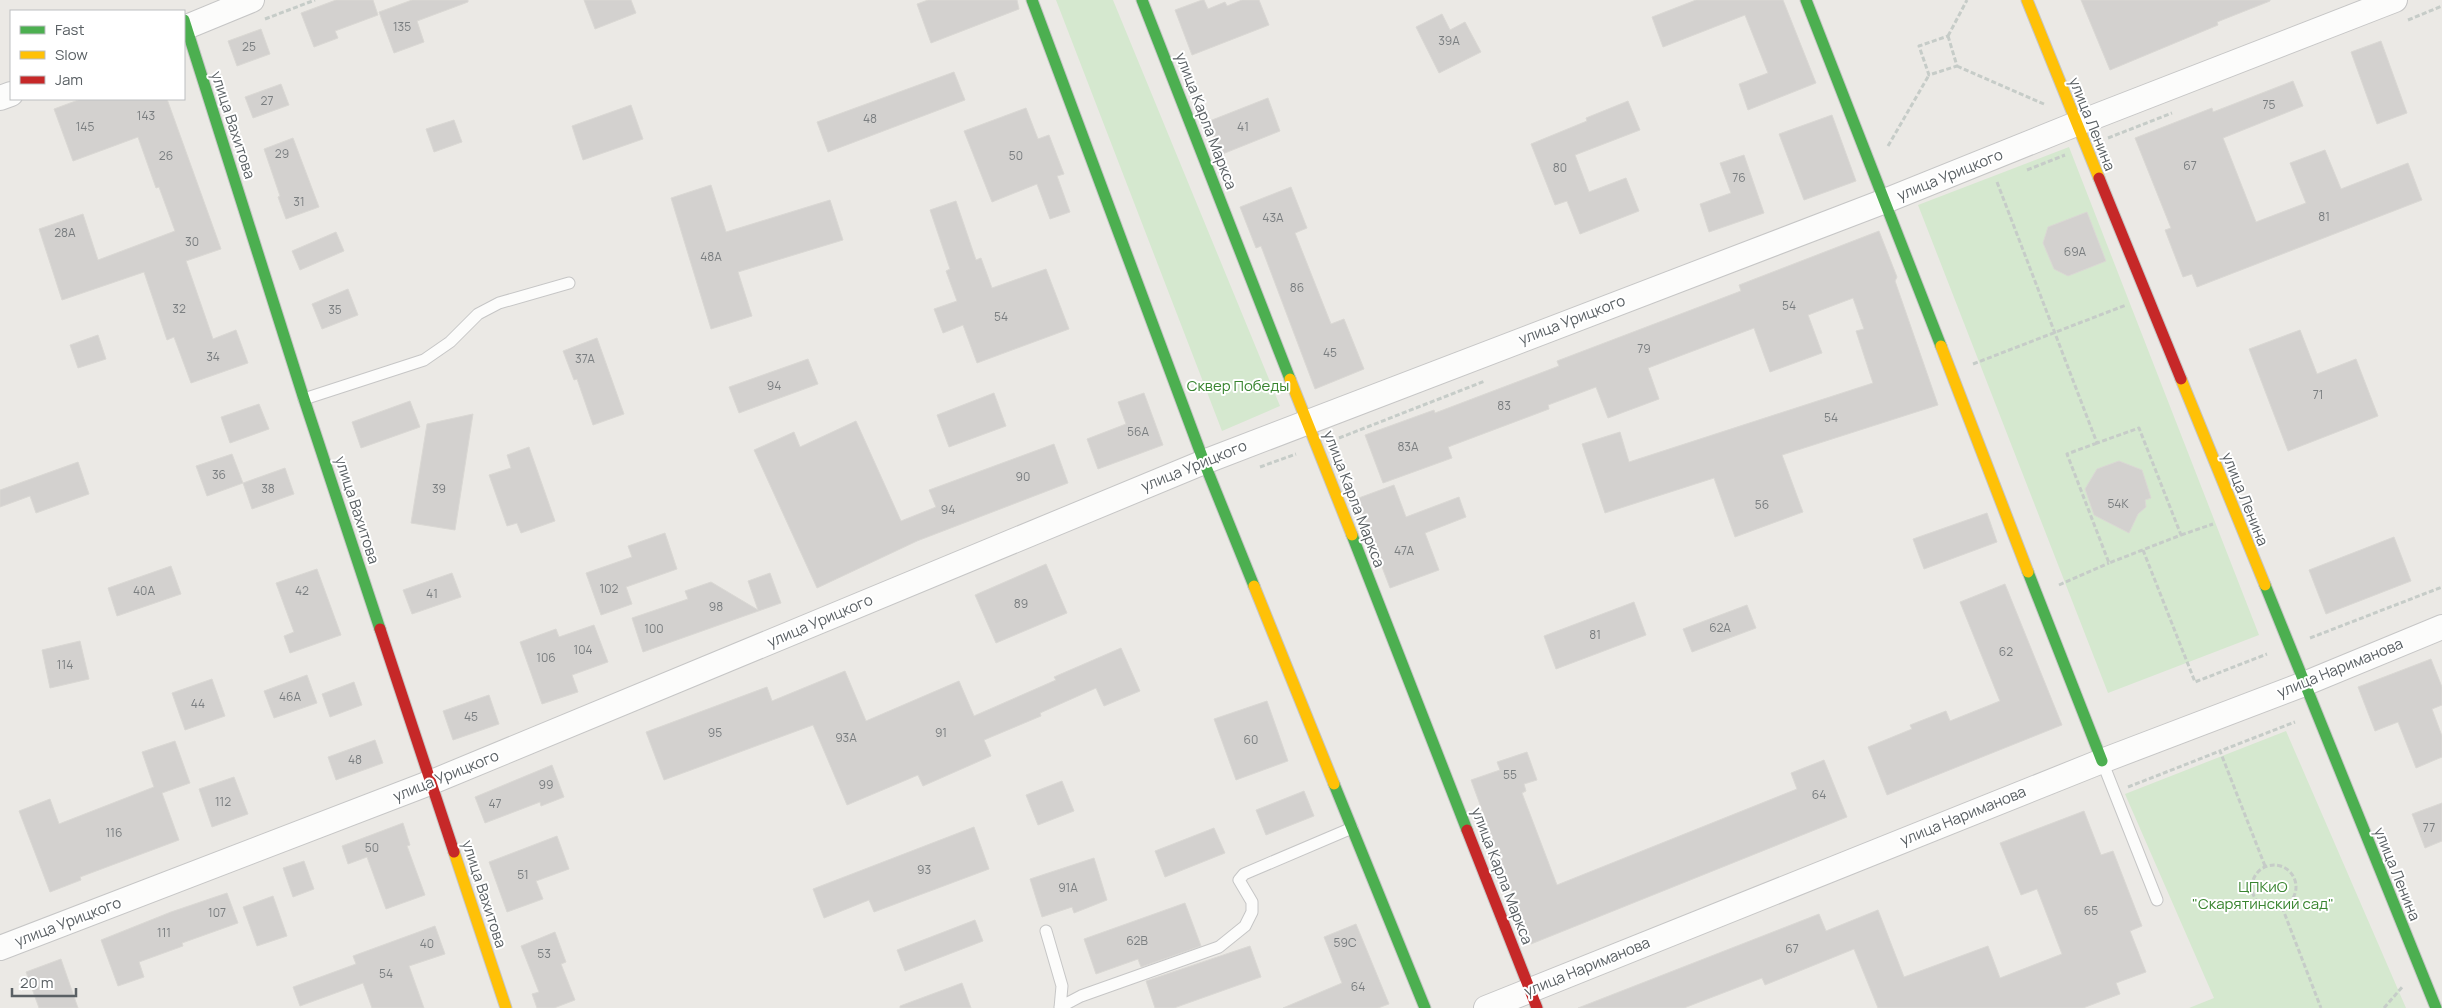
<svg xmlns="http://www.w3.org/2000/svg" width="2442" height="1008" font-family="Manrope,sans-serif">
  <rect width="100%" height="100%" fill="#ebe9e5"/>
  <path fill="#d5e8cf" d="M1056,0H1113L1280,406L1222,431Z
    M2069,147L2259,635L2108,693L1918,205Z
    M2286,731L2406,1008H2189L2214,998L2125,794Z"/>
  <path fill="#d3d1cf" stroke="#dad8d4" d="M336,0H373L378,15L335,31L338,38L314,47L301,13Z
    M412,0H468V2L417,21L424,42L394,53L379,12Z
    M584,0H631L636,13L595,29Z
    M928,0H1017L1019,9L931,43L917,4Z
    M1202,0H1204L1208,9L1225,2L1227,6L1242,0H1259L1269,25L1192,55L1175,10Z
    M1696,0H1783L1816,83L1748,110L1739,84L1768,73L1745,15L1663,47L1652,17Z
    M2081,0H2270V1L2217,22L2218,25L2110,70Z
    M1442,14L1450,30L1465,22L1481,52L1439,73L1416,27Z
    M261,29L270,54L237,66L228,41Z
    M2381,41L2407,113L2377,124L2351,52Z
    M954,72L965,100L828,152L817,122Z
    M2293,81L2303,106L2223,138L2256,222L2306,203L2290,163L2325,150L2341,189L2408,163L2422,200L2197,287L2192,274L2183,277L2165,230L2171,228L2135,138L2212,108L2213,112Z
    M281,84L289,105L253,118L245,97Z
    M1268,98L1280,131L1220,155L1207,122Z
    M81,99H167L221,249L186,261L213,339L236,330L248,363L191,383L174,337L167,340L144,272L62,300L39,229L83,214L98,260L175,231L159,187L156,188L138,137L73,161L54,109Z
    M1628,101L1640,130L1575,155L1589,192L1626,178L1639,211L1580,234L1567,201L1555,205L1531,144L1587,121L1586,118Z
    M631,105L643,139L583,160L572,126Z
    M1026,108L1038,139L1049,135L1064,174L1057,176L1070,212L1050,219L1037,184L992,202L964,131Z
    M1832,115L1856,181L1804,200L1779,134Z
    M454,120L462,142L434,152L426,129Z
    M293,138L319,207L286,219L278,197L280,196L264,149Z
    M1744,155L1764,213L1709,232L1700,204L1731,193L1720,163Z
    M711,185L726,232L830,200L843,240L738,272L752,316L711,329L671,198Z
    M1291,187L1307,228L1295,233L1331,324L1344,319L1364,369L1315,389L1261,246L1256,248L1240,207Z
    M956,201L976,260L981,258L992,288L1046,269L1069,329L977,363L963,325L943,333L934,309L957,301L946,271L950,269L930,210Z
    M2087,212L2106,261L2068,276L2054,269L2043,243L2048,227Z
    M1879,231L1897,277L1895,281L1938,405L1782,455L1803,512L1735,537L1714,478L1605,513L1582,444L1620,432L1629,462L1873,383L1856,331L1864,329L1853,298L1808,315L1822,353L1770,372L1754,328L1648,368L1659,399L1608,418L1596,387L1548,405L1549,409L1448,447L1452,458L1383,483L1365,435L1434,410L1435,413L1559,366L1557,361L1741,291L1739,285Z
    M336,232L344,251L300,270L292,251Z
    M348,289L358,315L322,329L312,304Z
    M2300,330L2317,374L2356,359L2378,416L2288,451L2249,349Z
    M98,335L106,359L78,368L70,345Z
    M597,338L624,414L593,425L577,379L574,380L563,351Z
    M808,359L818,384L739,413L729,387Z
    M994,393L1006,426L949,447L937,415Z
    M1144,393L1163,445L1098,469L1087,439L1126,424L1118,402Z
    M410,401L420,427L361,448L352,422Z
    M259,404L269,429L230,443L221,417Z
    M473,414L455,530L411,523L427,424Z
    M856,421L901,521L936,507L929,490L1054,444L1068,483L917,541L817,588L754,450L794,432L800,447Z
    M529,447L555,521L521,533L517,523L507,526L489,475L511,468L507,455Z
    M232,454L243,483L207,496L196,466Z
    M2119,461L2142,470L2151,498L2145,500L2146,507L2138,514L2129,533L2094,515L2085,489L2097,469Z
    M78,462L89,494L36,513L30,496L0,507V490Z
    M285,468L294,494L252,509L243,483Z
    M1394,485L1406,517L1459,497L1466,517L1425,533L1439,570L1390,588L1356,499Z
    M1987,513L1997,542L1924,569L1913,539Z
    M665,533L677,569L626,587L632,604L601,615L586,573L632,557L628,546Z
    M2394,537L2411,581L2326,614L2309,570Z
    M1046,564L1067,613L996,643L975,595Z
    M171,566L181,594L117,616L108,588Z
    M317,569L341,635L290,653L284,636L294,632L276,583Z
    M452,573L461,597L412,614L403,590Z
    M770,573L781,603L643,652L632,618L688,599L685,591L711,582L758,610L748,581Z
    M2005,584L2062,725L1887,795L1868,747L1912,729L1910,725L1946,711L1950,721L2000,701L1960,602Z
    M1634,602L1646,635L1556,669L1544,636Z
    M1747,605L1756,628L1692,652L1683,629Z
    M594,625L608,662L572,675L578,692L542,704L520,642L556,629L559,637Z
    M80,641L89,679L50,688L42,650Z
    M1121,648L1140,691L1104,706L1096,688L1040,713L1041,716L984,740L991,756L923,786L918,775L847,805L813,725L664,780L646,732L767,687L772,701L845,671L866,721L959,681L974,716L1056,680L1054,677Z
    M2431,659L2442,687V705L2432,709L2442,736V757L2416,768L2398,722L2375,731L2358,687Z
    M307,675L317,703L274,718L264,691Z
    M212,679L225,716L185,730L172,693Z
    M354,682L362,705L330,717L322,694Z
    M489,695L499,724L453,740L443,711Z
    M1267,701L1288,761L1236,780L1214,719Z
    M375,740L383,763L336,780L328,757Z
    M175,741L190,783L162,793L179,840L80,877L81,880L50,892L19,811L50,799L59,824L154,787L142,752Z
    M1527,752L1537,780L1524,784L1526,791L1522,793L1557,885L1797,789L1791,773L1824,760L1847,817L1531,944L1471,780L1500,770L1497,762Z
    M552,765L564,797L541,806L540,802L485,823L475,797Z
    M234,777L248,814L212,827L199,789Z
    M1062,781L1074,811L1038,825L1026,795Z
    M1304,791L1314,816L1266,835L1256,810Z
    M2442,803V841L2425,848L2412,814Z
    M2084,811L2101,855L2113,851L2142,926L2130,931L2146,972L2116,983L2120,994L2083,1008H1878L1854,949L1765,985L1762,978L1684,1008H1578L1819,914L1826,931L1878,910L1904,977L1988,946L2000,978L2062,954L2037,889L2021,895L2000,843Z
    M403,823L410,845L407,846L425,895L386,909L367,857L348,864L342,846Z
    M974,827L989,869L874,912L869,900L824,918L813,889Z
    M1214,828L1225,853L1165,877L1155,851Z
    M557,836L569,869L536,881L543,899L507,912L489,862Z
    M1094,858L1107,900L1074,913L1072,907L1042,917L1030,879Z
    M304,861L314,889L293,897L283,868Z
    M227,893L238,923L182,943L183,946L139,962L144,977L118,986L101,940L171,912Z
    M273,896L287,936L257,946L243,907Z
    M1185,903L1201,946L1141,967L1138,959L1096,974L1084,939Z
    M975,920L983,941L905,971L897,950Z
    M1356,924L1389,1004L1378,1008H1283L1342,983L1324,937Z
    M435,926L445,954L409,966L424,1008H372L363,983L300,1006L293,987L356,964L353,956Z
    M555,932L566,962L561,964L575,1000L554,1008H537L532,994L539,992L521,946Z
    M1250,946L1261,977L1174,1008H1155L1146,981Z
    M61,959L78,1008H39L26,972Z
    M962,983L971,1008H900V1006Z"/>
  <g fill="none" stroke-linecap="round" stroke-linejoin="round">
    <g stroke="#c6c6c6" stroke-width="13">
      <path id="lane" d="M304,399L424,360L450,342L478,314L499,303L569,283
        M2102,761L2157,900
        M1046,931L1062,986L1060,1008
        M1060,1007L1081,996L1219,947L1245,926L1252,912V902L1239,880L1244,874L1352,828"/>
    </g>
    <g stroke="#c6c6c6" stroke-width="26">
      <path id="street" d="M184,28L252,0
        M0,98L11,94
        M0,948L432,782L1204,462L1885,201L2076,124L2395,0
        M1486,1008L2102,761L2304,684L2442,627"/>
    </g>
    <g stroke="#c6c6c6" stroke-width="13">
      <path id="fast" d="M1032,0L1204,462L1254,586
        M1142,0L1290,379
        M1806,0L1941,346
        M184,20L304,399L380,629
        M1352,535L1467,830
        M2028,572L2102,761
        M2265,585L2436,1008
        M1334,784L1425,1008"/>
    </g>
    <g stroke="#c6c6c6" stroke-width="13">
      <path id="slow" d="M2027,0L2099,178
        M1941,346L2028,572
        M1290,379L1352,535
        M2181,379L2265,585
        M1254,586L1334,784
        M454,852L506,1008"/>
    </g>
    <g stroke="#c6c6c6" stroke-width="13">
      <path id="jam" d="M2099,178L2181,379
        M380,629L454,852
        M1467,830L1537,1008"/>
    </g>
    <path stroke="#c6ccc8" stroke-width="3" stroke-dasharray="5 2.5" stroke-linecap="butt" d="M265,19L315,0
      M2408,20L2442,6
      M1948,36L1957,66L1929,75L1919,46Z
      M1948,36L1967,0
      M1957,66L2044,104
      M2108,138L2172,113
      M1888,146L1929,75
      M2027,170L2065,155
      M1997,182L2097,443L2139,428L2181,535L2109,563L2067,454L2097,443
      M1973,364L2126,305
      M1339,438L1485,381
      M1260,467L1296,454
      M2181,535L2213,524
      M2143,550L2195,682L2267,654
      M2059,585L2109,563
      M2310,638L2442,587
      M2128,787L2220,751
      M2252 887a22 22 0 1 1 44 0a22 22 0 1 1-44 0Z
      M2265,866L2220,751L2295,722
      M2282,907L2321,1008
      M2384,1008L2403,986"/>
    <use href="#lane" stroke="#fcfcfb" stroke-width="11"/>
    <use href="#street" stroke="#fcfcfb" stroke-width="24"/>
    <use href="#fast" stroke="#4caf50" stroke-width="11"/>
    <use href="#slow" stroke="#ffc107" stroke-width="11"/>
    <use href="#jam" stroke="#c62828" stroke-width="11"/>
  </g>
  <g text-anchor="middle" stroke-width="4" stroke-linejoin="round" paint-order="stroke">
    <g font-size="12" fill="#7a7e80">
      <text x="402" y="31">135</text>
      <text x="1449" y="45">39А</text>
      <text x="249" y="51">25</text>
      <text x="267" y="105">27</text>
      <text x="2269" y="109">75</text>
      <text x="146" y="120">143</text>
      <text x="870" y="123">48</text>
      <text x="85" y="131">145</text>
      <text x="1243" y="131">41</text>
      <text x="282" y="158">29</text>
      <text x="166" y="160">26</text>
      <text x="1016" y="160">50</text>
      <text x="2190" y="170">67</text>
      <text x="1560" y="172">80</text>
      <text x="1739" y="182">76</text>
      <text x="299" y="206">31</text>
      <text x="2324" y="221">81</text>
      <text x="1273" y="222">43А</text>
      <text x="65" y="237">28А</text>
      <text x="192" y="246">30</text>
      <text x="2075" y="256">69А</text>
      <text x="711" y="261">48А</text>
      <text x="1297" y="292">86</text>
      <text x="1789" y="310">54</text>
      <text x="179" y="313">32</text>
      <text x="335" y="314">35</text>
      <text x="1001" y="321">54</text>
      <text x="1644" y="353">79</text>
      <text x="1330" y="357">45</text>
      <text x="213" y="361">34</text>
      <text x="585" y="363">37А</text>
      <text x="774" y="390">94</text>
      <text x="2318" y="399">71</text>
      <text x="1504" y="410">83</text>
      <text x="1831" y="422">54</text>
      <text x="1138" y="436">56А</text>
      <text x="1408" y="451">83А</text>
      <text x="219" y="479">36</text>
      <text x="1023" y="481">90</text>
      <text x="268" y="493">38</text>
      <text x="439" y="493">39</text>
      <text x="2118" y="508">54К</text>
      <text x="1762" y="509">56</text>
      <text x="948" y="514">94</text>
      <text x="1404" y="555">47А</text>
      <text x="609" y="593">102</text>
      <text x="144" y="595">40А</text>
      <text x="302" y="595">42</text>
      <text x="432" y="598">41</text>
      <text x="1021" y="608">89</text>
      <text x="716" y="611">98</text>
      <text x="1720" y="632">62А</text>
      <text x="654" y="633">100</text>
      <text x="1595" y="639">81</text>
      <text x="583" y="654">104</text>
      <text x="2006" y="656">62</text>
      <text x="546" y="662">106</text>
      <text x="65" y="669">114</text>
      <text x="290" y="701">46А</text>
      <text x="198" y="708">44</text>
      <text x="471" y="721">45</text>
      <text x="715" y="737">95</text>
      <text x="941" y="737">91</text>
      <text x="846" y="742">93А</text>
      <text x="1251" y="744">60</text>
      <text x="355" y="764">48</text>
      <text x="1510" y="779">55</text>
      <text x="546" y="789">99</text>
      <text x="1819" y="799">64</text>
      <text x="223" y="806">112</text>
      <text x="495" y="808">47</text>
      <text x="2429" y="832">77</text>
      <text x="114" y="837">116</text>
      <text x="372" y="852">50</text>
      <text x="924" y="874">93</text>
      <text x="523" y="879">51</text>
      <text x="1068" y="892">91А</text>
      <text x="2091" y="915">65</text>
      <text x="217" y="917">107</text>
      <text x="164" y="937">111</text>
      <text x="1137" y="945">62В</text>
      <text x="1345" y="947">59С</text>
      <text x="427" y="948">40</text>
      <text x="1792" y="953">67</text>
      <text x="544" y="958">53</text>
      <text x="386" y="978">54</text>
      <text x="1358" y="991">64</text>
    </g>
    <g font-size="15" fill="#5a6064" stroke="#fff">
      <text transform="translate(1206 121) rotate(69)" y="5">улица Карла Маркса</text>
      <text transform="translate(2092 124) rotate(68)" y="5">улица Ленина</text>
      <text transform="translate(233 125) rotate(72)" y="5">улица Вахитова</text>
      <text transform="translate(1950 175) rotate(-22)" y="5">улица Урицкого</text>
      <text transform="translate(1572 320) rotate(-21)" y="5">улица Урицкого</text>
      <text transform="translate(1194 466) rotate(-22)" y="5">улица Урицкого</text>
      <text transform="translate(1354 499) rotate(69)" y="5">улица Карла Маркса</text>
      <text transform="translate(2245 499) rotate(68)" y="5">улица Ленина</text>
      <text transform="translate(357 510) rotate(72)" y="5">улица Вахитова</text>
      <text transform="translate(820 621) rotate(-23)" y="5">улица Урицкого</text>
      <text transform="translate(2340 668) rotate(-22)" y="5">улица Нариманова</text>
      <text transform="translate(446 776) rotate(-22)" y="5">улица Урицкого</text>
      <text transform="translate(1963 816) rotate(-22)" y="5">улица Нариманова</text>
      <text transform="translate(2397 874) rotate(68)" y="5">улица Ленина</text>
      <text transform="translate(1502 876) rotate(69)" y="5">улица Карла Маркса</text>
      <text transform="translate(484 894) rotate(72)" y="5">улица Вахитова</text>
      <text transform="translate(68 922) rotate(-21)" y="5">улица Урицкого</text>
      <text transform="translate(1587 967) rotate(-22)" y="5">улица Нариманова</text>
    </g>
    <g font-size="15" fill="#398530" stroke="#fff">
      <text x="1238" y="391">Сквер Победы</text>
      <text x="2263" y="892">ЦПКиО<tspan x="2263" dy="17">"Скарятинский сад"</tspan></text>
    </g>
  </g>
  <rect x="10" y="10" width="175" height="90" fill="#ffffff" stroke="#bdbfc1"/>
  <rect x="20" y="26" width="25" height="8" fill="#4caf50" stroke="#bdbfc1"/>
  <text x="55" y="35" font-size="15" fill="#5a6064">Fast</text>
  <rect x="20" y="51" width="25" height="8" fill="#ffc107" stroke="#bdbfc1"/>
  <text x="55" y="60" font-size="15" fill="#5a6064">Slow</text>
  <rect x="20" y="76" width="25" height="8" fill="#c62828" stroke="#bdbfc1"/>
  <text x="55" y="85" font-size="15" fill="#5a6064">Jam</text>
  <path d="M12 988v8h64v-8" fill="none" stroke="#5a6064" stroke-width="2.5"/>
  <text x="20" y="988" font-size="15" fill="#5a6064" stroke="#ffffff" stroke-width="4" paint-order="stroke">20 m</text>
</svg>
